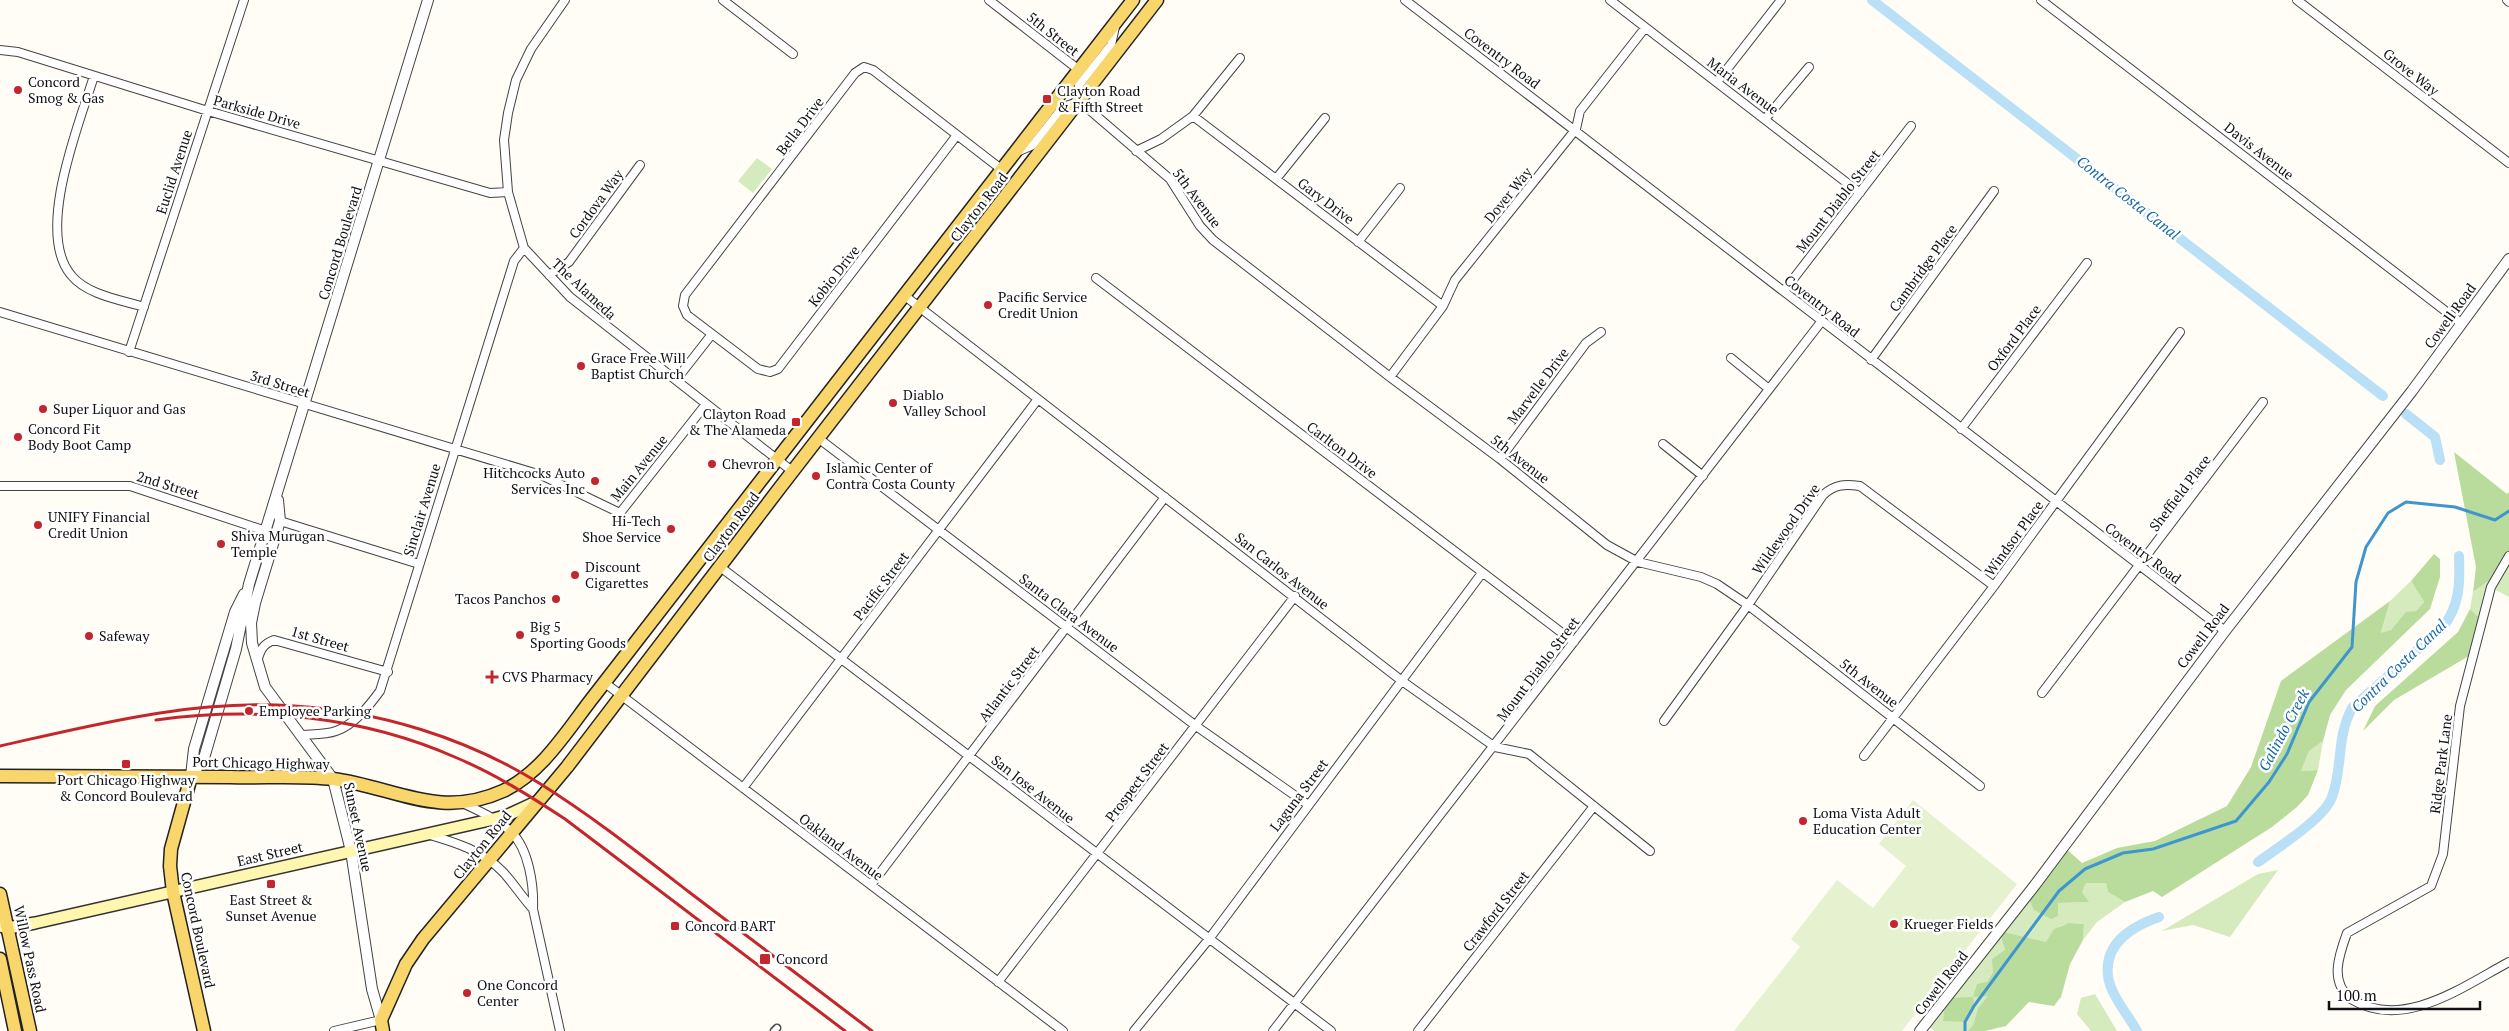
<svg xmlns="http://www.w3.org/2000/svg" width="2509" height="1031" font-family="'PT Serif',serif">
  <rect width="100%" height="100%" fill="#fffdf5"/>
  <path fill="#d5ebbd" d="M757,158L772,169L753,193L738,181Z
    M2509,556V597L2492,588L2483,621L2470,609L2473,592L2500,573Z
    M2411,581L2424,602L2416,611L2406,613L2391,630L2381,634L2390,601Z
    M2323,741L2318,770L2301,771L2309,751Z
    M2278,870L2230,937L2193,925L2162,931L2258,874Z
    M2086,882L2106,883L2108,892L2125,902L2097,922L2083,940L2084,924C2063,922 2057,924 2046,943L1999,931L2005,950L1987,982L1989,996L1978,1008L1973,1025L1967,1031H1934L1926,1024L2027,895L2058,903L2088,902L2082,892Z
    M2095,994L2117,1031H2091L2077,1014L2081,998Z"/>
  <path fill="#b9dc9c" d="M2454,452L2507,494L2509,492V556L2500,573L2473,592L2476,567Z
    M2434,554L2440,559V577L2430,609L2346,690L2330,715L2323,741L2309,751L2301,771L2318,770L2308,795L2297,807L2272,827L2162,897L2153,891L2125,902L2108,892L2106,883H2086L2082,892L2089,902L2058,903V916L2051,919L2034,910L2027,895L2063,846L2082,863L2117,848L2155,841L2227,806L2251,767L2281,681L2390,601L2381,633L2391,630L2406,612L2416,611L2424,602L2411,581Z
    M2470,609L2483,621L2474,653L2394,700L2363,731L2375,706L2458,632Z
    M2069,923L2084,924L2083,940L2070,964L2061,997L2054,1006L2029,1002L2006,1026L1985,1031H1967L1973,1025L1978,1008L1988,996L1973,997L1974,1006L1965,1022L1943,1021L1946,998L1973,997L1977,984L1987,982L1993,972L1992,959L2005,950L1999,931L2046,942L2054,929Z"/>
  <path fill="#e6f2cf" d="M1913,800L2017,884L1902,1031H1734L1800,947L1791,939L1837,880L1873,908L1906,866L1879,844Z"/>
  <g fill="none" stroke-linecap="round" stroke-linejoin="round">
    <path stroke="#3f96cf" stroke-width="3" d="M1965,1031V1022L1974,1006L2059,891L2085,869L2123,853L2153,849L2236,821L2269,782L2287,754L2309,702L2352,647L2356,582L2366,547L2388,513L2406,502L2455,507L2495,520L2509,511"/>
    <path stroke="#b9e0f7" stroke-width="10" d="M1872,0L2383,396
      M2406,414L2435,437L2440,460
      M2258,862C2277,848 2324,819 2332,797C2343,768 2336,738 2352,708L2443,627C2460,605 2460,583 2459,556
      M2137,1031C2128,1015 2110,994 2108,976C2104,943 2133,926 2159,917"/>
    <g stroke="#444" stroke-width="9">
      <path id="pedestrian" d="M774,1031L777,1028"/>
    </g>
    <g stroke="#444" stroke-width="10">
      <path id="minor" d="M565,0L531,49L516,80L508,113L504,140L508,192L524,248L570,297L792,471
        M723,0L793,54
        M989,0L1079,70
        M1405,0L2225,631
        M1610,0L1860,193
        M2041,0L2461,323
        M2297,0L2509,163
        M2507,0L2509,2
        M0,50L18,52L208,111L490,193L508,192
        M94,76C79,124 35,232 71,275C87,295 121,300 144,307
        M1717,82L1781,0
        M1079,99V85L1111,45L1115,27
        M1079,101L1170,179L1200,226L1213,240L1390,377L1500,459L1607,545L1638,562L1701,577L1717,584L1748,605L1980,786
        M1193,116L1443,306
        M1766,118L1809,67
        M957,135L778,369L770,372L758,369L687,315L683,306L685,295L855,73L864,67L873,70L1001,169
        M1136,151L1161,139L1193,116L1240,58
        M1017,152L1033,145L1063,107L1075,103
        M1276,179L1325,118
        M1358,242L1400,188
        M549,275L569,262L640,165
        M1096,278L1574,642
        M1784,291L1911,126
        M905,296L1402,681L1495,747L1529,754L1650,851
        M0,312L541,475L620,513L706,404
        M129,352L244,0
        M1731,358L1769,389
        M1871,360L1994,191
        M1390,377L1443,306L1455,280L1576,129L1580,111L1645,28
        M676,380L712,334
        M1961,429L2087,263
        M818,438L1196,726L1307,804
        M1663,444L1703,476
        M1500,459L1586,343L1601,332
        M0,486H130L266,531
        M280,521L419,564
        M2509,556L2491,587L2460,706L2443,854L2431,886L2347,933C2339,955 2329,982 2351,999C2403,1031 2462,987 2509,962
        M719,566L1331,1031
        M257,662C260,650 263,644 274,640L388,672
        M605,683L1063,1031
        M2042,693L2263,402
        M1664,721L1748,605L1823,495C1835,484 1845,484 1860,486L1994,586
        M300,735C311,734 325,735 336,731C354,725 369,706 380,691L514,261L524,248
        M1864,756L1994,586L2180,332
        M743,788L1038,399
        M461,802C478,811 497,818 511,832C529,849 534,886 533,909L560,1031
        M430,835C457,843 483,851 503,872C514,884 522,897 533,909
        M871,885L1165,497
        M998,982L1295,596
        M334,1031L381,1020
        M1134,1031L1209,939L1482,573
        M1273,1031L1821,322
        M1418,1031L1594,806"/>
    </g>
    <g stroke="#444" stroke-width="12">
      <path id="tertiary" d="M278,500L280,521L255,603L251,623L252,643L265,687L333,779L351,851L372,989L381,1020
        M191,776L194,749L235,612L244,594
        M191,777L204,758L236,649L249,584L428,0
        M1920,1031L2035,885L2225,631L2412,391L2509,259"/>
    </g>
    <g stroke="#333" stroke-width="14">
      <path id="secondary" d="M0,926L8,928L35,923L494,819L508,815L536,802"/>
    </g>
    <g stroke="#222" stroke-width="15">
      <path id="primary" d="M0,776C77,776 154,776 231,777C264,778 300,775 333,779C394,787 439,820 503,791C543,772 568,729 594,696L1133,0
        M191,777L171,849L170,866L173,892L204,1031
        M0,894L30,1031
        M0,959L15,1031
        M383,1031L381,1020L406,964L423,939L567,767L782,485L1157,0"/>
    </g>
    <use href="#pedestrian" stroke="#fff" stroke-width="6"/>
    <use href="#minor" stroke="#fff" stroke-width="8"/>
    <use href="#tertiary" stroke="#fff" stroke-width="10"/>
    <use href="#secondary" stroke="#fff6b0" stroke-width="11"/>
    <use href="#primary" stroke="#f9d66b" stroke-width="12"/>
    <path stroke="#c4262e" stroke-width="3" d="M156,720C257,706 363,716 457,758C495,774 530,796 565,819L845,1031
      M0,746C97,724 194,699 294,706C379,711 466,738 539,783C592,816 640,854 689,892C750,938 811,985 872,1031"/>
  </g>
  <g fill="#c4262e" stroke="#fff" stroke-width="2">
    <circle cx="18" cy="90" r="5"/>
    <rect x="1042" y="94" width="10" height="10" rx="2.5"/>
    <circle cx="988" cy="305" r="5"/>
    <circle cx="581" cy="366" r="5"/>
    <circle cx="893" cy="403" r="5"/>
    <circle cx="43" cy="409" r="5"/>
    <rect x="791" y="417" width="10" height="10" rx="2.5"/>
    <circle cx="18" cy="437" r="5"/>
    <circle cx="712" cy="464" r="5"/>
    <circle cx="816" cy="476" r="5"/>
    <circle cx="595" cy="481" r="5"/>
    <circle cx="38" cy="525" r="5"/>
    <circle cx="671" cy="529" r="5"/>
    <circle cx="221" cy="544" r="5"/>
    <circle cx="575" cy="575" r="5"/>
    <circle cx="556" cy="599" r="5"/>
    <circle cx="520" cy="635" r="5"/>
    <circle cx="89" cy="636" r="5"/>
    <path d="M489.5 669.5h5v5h5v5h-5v5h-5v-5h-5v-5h5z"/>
    <circle cx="249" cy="711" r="5"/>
    <rect x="121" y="759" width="10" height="10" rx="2.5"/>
    <circle cx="1803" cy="821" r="5"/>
    <rect x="266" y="879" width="10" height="10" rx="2.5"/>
    <circle cx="1894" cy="924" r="5"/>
    <rect x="670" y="921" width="10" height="10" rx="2.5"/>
    <rect x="759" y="953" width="12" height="12" rx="2.5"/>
    <circle cx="467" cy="993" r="5"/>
  </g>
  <g text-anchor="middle" stroke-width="5" stroke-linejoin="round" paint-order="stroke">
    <g font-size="14" fill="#111" stroke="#fff">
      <text transform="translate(1053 34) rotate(38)" y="5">5th Street</text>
      <text transform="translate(1502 58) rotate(37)" y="5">Coventry Road</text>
      <text transform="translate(2411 72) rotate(38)" y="5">Grove Way</text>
      <text transform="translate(1743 86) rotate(37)" y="5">Maria Avenue</text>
      <text transform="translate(257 112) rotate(16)" y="5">Parkside Drive</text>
      <text transform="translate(800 126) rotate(-53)" y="5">Bella Drive</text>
      <text transform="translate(2259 151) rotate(38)" y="5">Davis Avenue</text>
      <text transform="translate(174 172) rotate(-72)" y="5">Euclid Avenue</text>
      <text transform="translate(1508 195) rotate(-51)" y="5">Dover Way</text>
      <text transform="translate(1197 198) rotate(53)" y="5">5th Avenue</text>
      <text transform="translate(1326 201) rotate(37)" y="5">Gary Drive</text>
      <text transform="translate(1838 201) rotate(-52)" y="5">Mount Diablo Street</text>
      <text transform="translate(596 204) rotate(-54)" y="5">Cordova Way</text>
      <text transform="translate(979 207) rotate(-52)" y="5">Clayton Road</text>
      <text transform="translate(340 243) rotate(-73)" y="5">Concord Boulevard</text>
      <text transform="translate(1923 268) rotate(-54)" y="5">Cambridge Place</text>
      <text transform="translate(834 276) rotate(-52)" y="5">Kobio Drive</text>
      <text transform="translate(584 289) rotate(43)" y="5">The Alameda</text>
      <text transform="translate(1822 306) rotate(38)" y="5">Coventry Road</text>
      <text transform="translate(2450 316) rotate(-54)" y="5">Cowell Road</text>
      <text transform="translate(2014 338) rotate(-53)" y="5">Oxford Place</text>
      <text transform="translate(280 384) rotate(17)" y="5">3rd Street</text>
      <text transform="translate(1538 386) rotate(-53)" y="5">Marvelle Drive</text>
      <text transform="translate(1342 450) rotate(37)" y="5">Carlton Drive</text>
      <text transform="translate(1520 459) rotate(38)" y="5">5th Avenue</text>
      <text transform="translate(639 468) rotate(-51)" y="5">Main Avenue</text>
      <text transform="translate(168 485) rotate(17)" y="5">2nd Street</text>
      <text transform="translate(2180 493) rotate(-53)" y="5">Sheffield Place</text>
      <text transform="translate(422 510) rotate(-73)" y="5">Sinclair Avenue</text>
      <text transform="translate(731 527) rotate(-53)" y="5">Clayton Road</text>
      <text transform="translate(1786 529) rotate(-55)" y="5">Wildewood Drive</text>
      <text transform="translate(2014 538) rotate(-54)" y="5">Windsor Place</text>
      <text transform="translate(2143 553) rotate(37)" y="5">Coventry Road</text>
      <text transform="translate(1282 571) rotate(38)" y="5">San Carlos Avenue</text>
      <text transform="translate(881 586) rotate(-53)" y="5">Pacific Street</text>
      <text transform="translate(1069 613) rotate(37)" y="5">Santa Clara Avenue</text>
      <text transform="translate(2203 636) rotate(-53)" y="5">Cowell Road</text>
      <text transform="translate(320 639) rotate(16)" y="5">1st Street</text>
      <text transform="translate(1538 669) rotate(-53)" y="5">Mount Diablo Street</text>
      <text transform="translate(1869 683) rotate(38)" y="5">5th Avenue</text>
      <text transform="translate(1009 684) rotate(-53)" y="5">Atlantic Street</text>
      <text transform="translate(261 763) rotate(1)" y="5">Port Chicago Highway</text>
      <text transform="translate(2441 764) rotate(-83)" y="5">Ridge Park Lane</text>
      <text transform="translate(1137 782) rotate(-53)" y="5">Prospect Street</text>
      <text transform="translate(1033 789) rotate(38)" y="5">San Jose Avenue</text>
      <text transform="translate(1299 795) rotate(-53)" y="5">Laguna Street</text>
      <text transform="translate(358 827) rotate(78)" y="5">Sunset Avenue</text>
      <text transform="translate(482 845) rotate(-51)" y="5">Clayton Road</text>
      <text transform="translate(841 847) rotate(37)" y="5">Oakland Avenue</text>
      <text transform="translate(270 854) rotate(-13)" y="5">East Street</text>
      <text transform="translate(1496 911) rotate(-52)" y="5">Crawford Street</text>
      <text transform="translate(198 930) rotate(78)" y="5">Concord Boulevard</text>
      <text transform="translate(30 959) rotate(78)" y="5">Willow Pass Road</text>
      <text transform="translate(1941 983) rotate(-52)" y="5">Cowell Road</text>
    </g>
    <g font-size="14" fill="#111" stroke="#fff" text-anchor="start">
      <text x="28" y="87">Concord<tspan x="28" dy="16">Smog &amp; Gas</tspan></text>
      <text x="1057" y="96">Clayton Road<tspan x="1057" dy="16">&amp; Fifth Street</tspan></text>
      <text x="998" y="302">Pacific Service<tspan x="998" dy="16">Credit Union</tspan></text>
      <text x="591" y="363">Grace Free Will<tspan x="591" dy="16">Baptist Church</tspan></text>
      <text x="903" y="400">Diablo<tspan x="903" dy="16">Valley School</tspan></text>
      <text x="53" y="414">Super Liquor and Gas</text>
      <text x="786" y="419" text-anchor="end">Clayton Road<tspan x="786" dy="16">&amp; The Alameda</tspan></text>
      <text x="28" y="434">Concord Fit<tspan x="28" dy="16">Body Boot Camp</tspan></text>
      <text x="722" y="469">Chevron</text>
      <text x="826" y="473">Islamic Center of<tspan x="826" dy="16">Contra Costa County</tspan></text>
      <text x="585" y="478" text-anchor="end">Hitchcocks Auto<tspan x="585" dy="16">Services Inc</tspan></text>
      <text x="48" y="522">UNIFY Financial<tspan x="48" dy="16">Credit Union</tspan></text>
      <text x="661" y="526" text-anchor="end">Hi-Tech<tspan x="661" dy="16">Shoe Service</tspan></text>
      <text x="231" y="541">Shiva Murugan<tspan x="231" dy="16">Temple</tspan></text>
      <text x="585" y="572">Discount<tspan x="585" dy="16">Cigarettes</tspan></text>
      <text x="546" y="604" text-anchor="end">Tacos Panchos</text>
      <text x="530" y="632">Big 5<tspan x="530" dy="16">Sporting Goods</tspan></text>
      <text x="99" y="641">Safeway</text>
      <text x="502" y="682">CVS Pharmacy</text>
      <text x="259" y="716">Employee Parking</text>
      <text x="126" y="785" text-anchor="middle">Port Chicago Highway<tspan x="126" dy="16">&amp; Concord Boulevard</tspan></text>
      <text x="1813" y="818">Loma Vista Adult<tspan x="1813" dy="16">Education Center</tspan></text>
      <text x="271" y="905" text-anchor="middle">East Street &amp;<tspan x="271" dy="16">Sunset Avenue</tspan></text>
      <text x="1904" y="929">Krueger Fields</text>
      <text x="685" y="931">Concord BART</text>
      <text x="776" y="964">Concord</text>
      <text x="477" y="990">One Concord<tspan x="477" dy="16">Center</tspan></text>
    </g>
    <g font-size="15" font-style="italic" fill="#1768a6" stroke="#fff">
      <text transform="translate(2128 198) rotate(38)" y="5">Contra Costa Canal</text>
      <text transform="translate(2399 666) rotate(-44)" y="5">Contra Costa Canal</text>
      <text transform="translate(2284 730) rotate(-62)" y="5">Galindo Creek</text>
    </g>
  </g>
  <path d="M2329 1001v8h151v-8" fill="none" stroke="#111111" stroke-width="2.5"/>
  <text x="2336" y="1001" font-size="15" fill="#111111" stroke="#ffffff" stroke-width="4" paint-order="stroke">100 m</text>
</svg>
